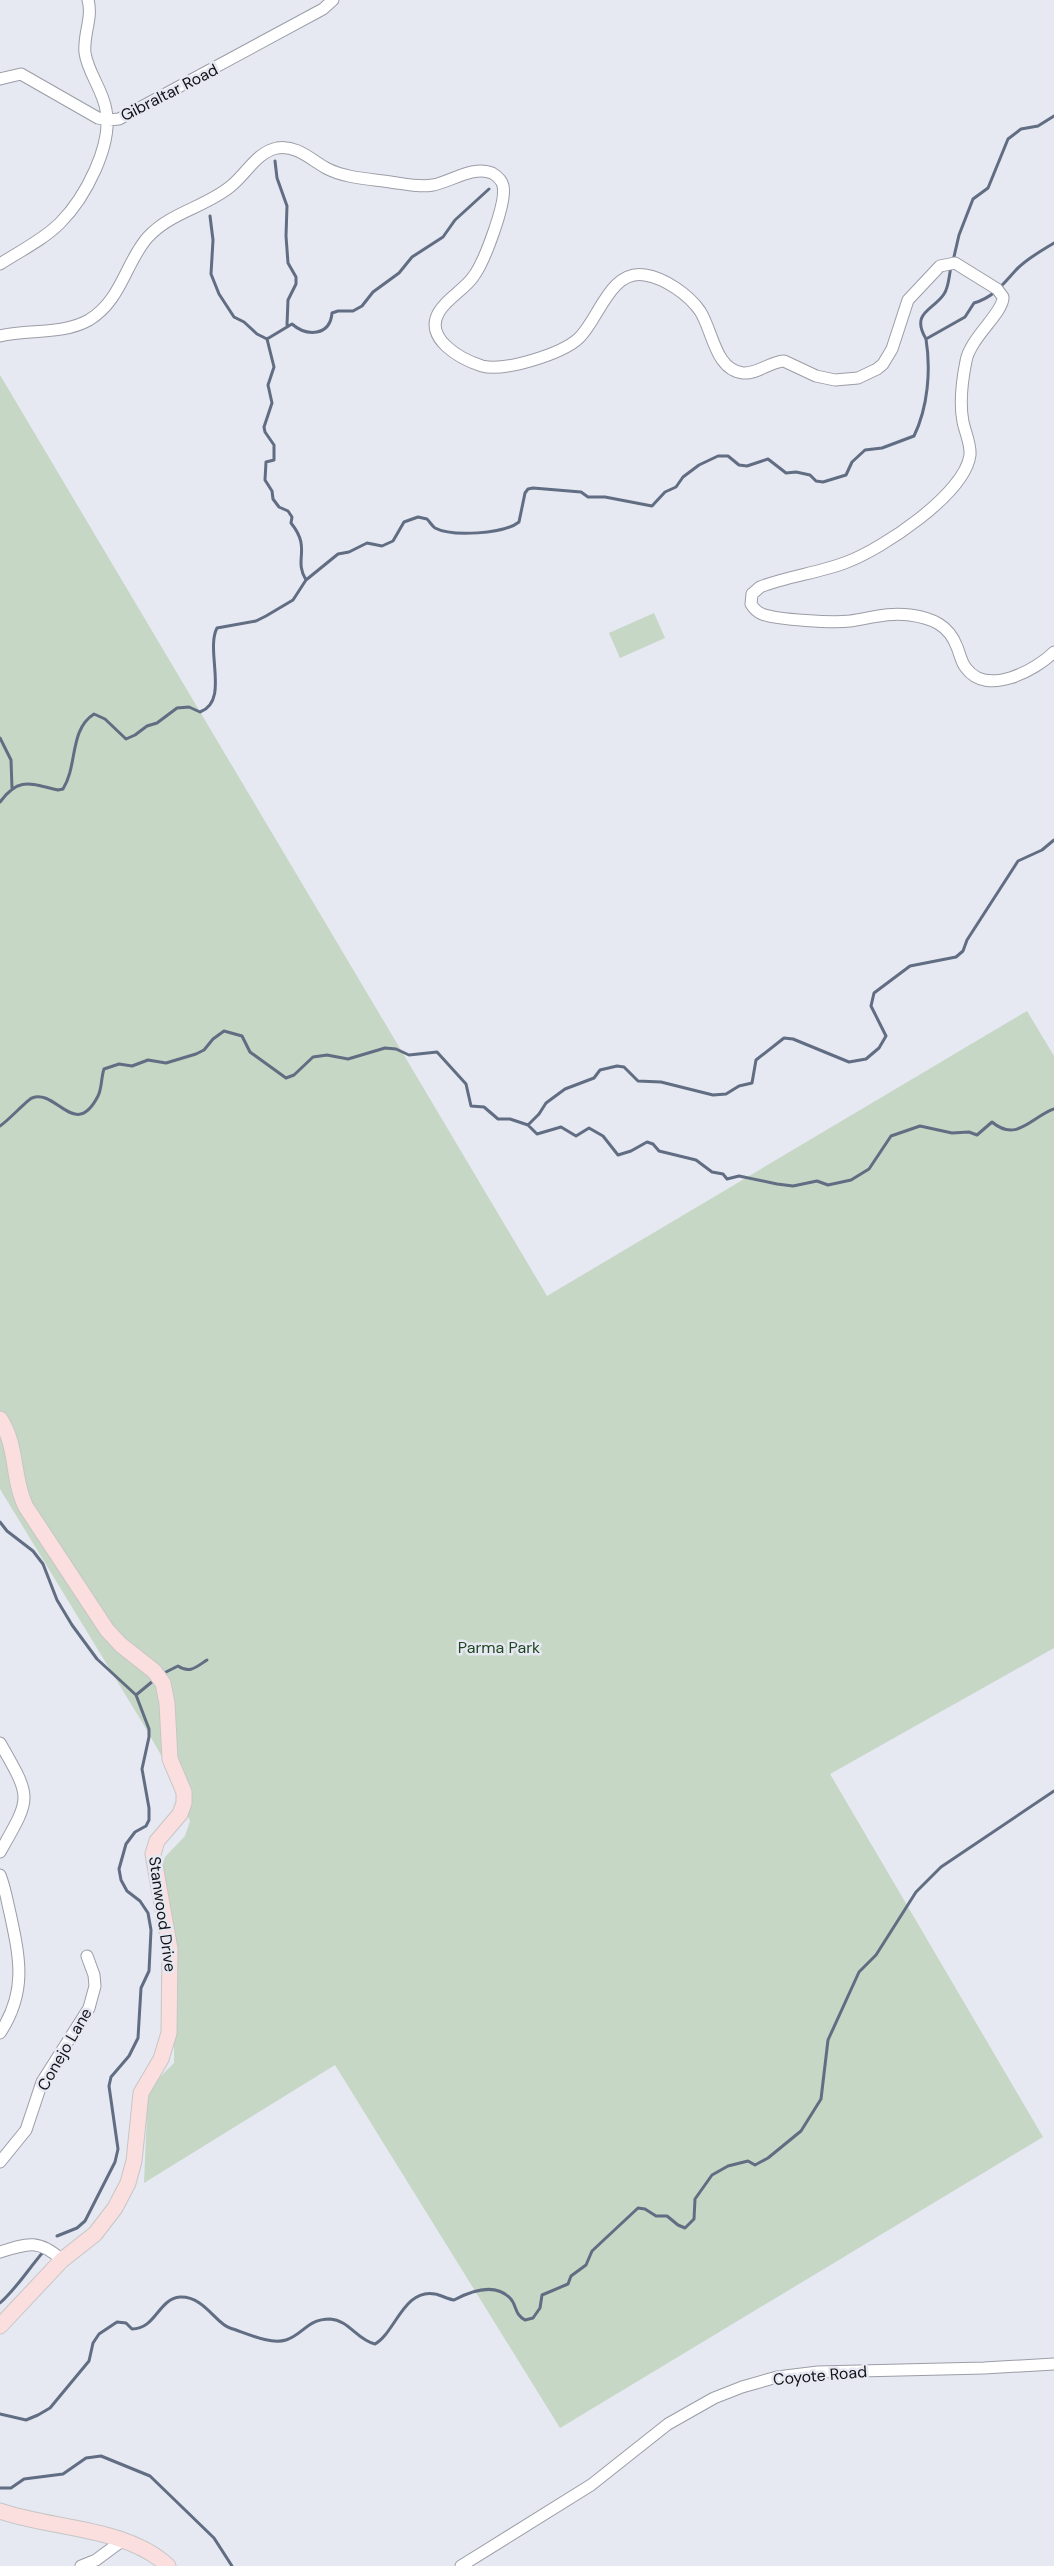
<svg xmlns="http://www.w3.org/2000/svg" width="1054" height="2566" font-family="'DM Sans',sans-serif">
  <rect width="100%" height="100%" fill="#e6e8f2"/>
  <path fill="#c6d7c5" d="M0,375L547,1296L1027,1011L1054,1056V1648L830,1774L1043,2137L560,2428L335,2065L144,2183L148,2089L174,2063V1978L159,1874L165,1857L185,1836L190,1821L161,1755L142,1722L0,1489Z
    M654,613L665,638L620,658L609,633Z"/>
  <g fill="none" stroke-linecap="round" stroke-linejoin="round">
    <path stroke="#616d82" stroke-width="3" d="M275,161L277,178L287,206L286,236L288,263L296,277V284L288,300L287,325
      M210,216L213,240L211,274L219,294L234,317L244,322L257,334L267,339
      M953,261L959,235L973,199L988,188L1008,139L1021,129L1038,126L1054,116
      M926,339C910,312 934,310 944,294C949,287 949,275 951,267
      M306,580C293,559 312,549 291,523L292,517L288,511L279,507L273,499L272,491L265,480L266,462L274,460V445L265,432L264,427L272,403L268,385L274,367L267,339L292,324C307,337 330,336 332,313L338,311H353L362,306L373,292L399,273L412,257L443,237L455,220L489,189
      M0,738L11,760L12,788
      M0,802C19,776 31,784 58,790L63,789C78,765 69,730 94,714L105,719L126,739L135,735L147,726L157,723L177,708L189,707L200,712C230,701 205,651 217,628L256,621L266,616L293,600L306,580L338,554L349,552L367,543L382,546L393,541L404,522L418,517L427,519C430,522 432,526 435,528C452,537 504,534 519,522L525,493L528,489L533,488L581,492L588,497H605L652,506L665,492L676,487L683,477L699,465L718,456H728L739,465L747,466L768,459L786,473L796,472L810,475L816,481L823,482L846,475L852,462L865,450L882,448L914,436C928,407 931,370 926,339L965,317L974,303C994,297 1002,285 1016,270C1026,259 1041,251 1054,243
      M528,1125L537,1134L561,1127L576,1136L589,1128L603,1136L618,1155L631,1151L647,1142L653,1144L659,1151L696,1160L712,1172L723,1174L727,1179L739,1176L777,1184L793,1186L817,1181L828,1185L851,1180L869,1169L891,1136L920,1126L952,1133L969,1132L977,1135L992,1122C1017,1143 1031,1117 1054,1109
      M0,1126C8,1121 28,1099 32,1098C56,1088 75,1141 98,1096C102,1088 101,1078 104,1069L119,1064L132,1066L148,1060L166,1063L196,1054L204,1050L213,1039L224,1031L242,1036L250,1052L286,1078L294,1075L313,1057L327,1055L348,1059L385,1048L396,1049L409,1055L437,1052L466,1084L471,1106L484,1107L498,1119H510L528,1125L539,1114L546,1103L565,1089L594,1078L600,1070L617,1066L624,1067L638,1081L661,1082L713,1095L726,1094L739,1086L752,1083L756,1060L784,1038L793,1039L849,1062L866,1059L879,1048L886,1036L871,1006L874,993L910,966L956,957L963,951L967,940L1018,861L1042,850L1054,840
      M0,1522L7,1531L33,1551L43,1564L57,1600L72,1625L97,1659L136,1695L149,1729V1737L142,1769L149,1808V1820L146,1826L135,1832L126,1844L119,1869L121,1880L127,1891L140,1901L148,1913L151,1930L149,1971L141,1988L138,2038L129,2056L111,2077L109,2086L118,2149L115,2162L85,2221L77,2228L57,2236
      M166,1672L178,1666C190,1674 196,1667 207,1660
      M136,1695L153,1681
      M0,2303C17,2288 29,2268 44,2251
      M0,2414L26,2420L38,2415L50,2408L89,2361L93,2343L99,2334L117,2322L126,2323L132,2329C156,2329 158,2299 180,2297C204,2296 216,2324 230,2328C246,2333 270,2345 286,2340C304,2334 307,2319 330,2319C349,2320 357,2340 375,2344C395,2333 404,2288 435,2294C441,2295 447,2299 454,2300C469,2292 494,2282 510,2298C517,2305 514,2314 525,2320L533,2318L540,2308L542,2295L568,2284L571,2276L586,2265L592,2251L638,2208L645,2209L656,2216H667L678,2225L685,2228L694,2219L695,2199L712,2175L728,2166L748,2161L755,2165L768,2158L801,2131L821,2099L828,2040L859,1972L876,1955L916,1892L941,1867L1054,1791
      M0,2488H11L24,2479L63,2474L86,2458L101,2456L150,2476L214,2538L232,2566"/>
    <g stroke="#9b9da7" stroke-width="13">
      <path id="minor" d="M0,79L21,74L98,118L108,120L119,119L323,9L333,0
        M0,264C20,251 43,240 60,223C85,198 113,145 106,110C103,90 88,73 85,53C83,34 93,18 88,0
        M0,336C29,329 62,335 89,320C122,300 126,261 148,237C171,212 206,207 231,186C246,174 257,152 277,148C297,145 310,159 326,168C346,179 375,179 397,183C410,185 421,187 433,185C450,182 474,165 492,173C497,176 502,180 503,186C507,202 484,263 473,277C464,290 447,298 439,312C423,338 460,359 482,366C504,372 562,354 579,338C599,319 610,269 645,275C665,278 689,295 700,311C713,331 715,370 743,373C758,374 769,362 784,361L816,376L835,380L858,378L877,369L883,364L892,349L908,300L940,266L955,263L997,289L1003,297C1004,312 970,338 966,361C962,381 959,402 963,422C965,432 971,444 970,455C965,494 882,549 847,562C819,573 788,576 760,587L752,594L751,604C754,609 757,612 762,614C778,620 833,623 850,621C871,618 888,612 910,615C932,618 949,625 957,647C960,654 961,662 966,668C987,697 1036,670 1054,652
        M0,1743C32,1799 32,1796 0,1852
        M0,1875C5,1887 7,1901 10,1913C20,1959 27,1992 0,2033
        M0,2162L26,2130L42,2082L89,2008L95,1986L94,1975L87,1956
        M0,2252C28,2243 39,2239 62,2260
        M81,2566L96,2560L123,2540
        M461,2566L591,2485L668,2424L714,2398L742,2387L777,2377L818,2372L984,2368L1054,2364"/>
    </g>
    <g stroke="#c6c6c7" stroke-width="17">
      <path id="major" d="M0,1419C18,1446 12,1480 26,1507L107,1630L121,1645L154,1671L163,1683L167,1703L170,1759L184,1792V1803L180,1814L157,1841L153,1854L170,1949L169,2033L161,2059L141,2093L134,2161L128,2183L115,2208L95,2234L62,2260L0,2326
        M0,2511C52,2529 127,2527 168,2566"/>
    </g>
    <use href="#minor" stroke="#fff" stroke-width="11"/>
    <use href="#major" stroke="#fbdfde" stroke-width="15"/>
  </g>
  <g text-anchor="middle" stroke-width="5" stroke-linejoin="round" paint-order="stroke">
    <g font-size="16" fill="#121216" stroke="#e6e8f2">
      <text transform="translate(169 92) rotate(-27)" y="6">Gibraltar Road</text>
      <text transform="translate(163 1914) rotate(82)" y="6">Stanwood Drive</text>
      <text transform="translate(64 2049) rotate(-60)" y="6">Conejo Lane</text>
      <text transform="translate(820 2375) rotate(-5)" y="6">Coyote Road</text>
    </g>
    <g font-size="16" fill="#1f4620" stroke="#e6e8f2">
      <text x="499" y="1653">Parma Park</text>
    </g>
  </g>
</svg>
